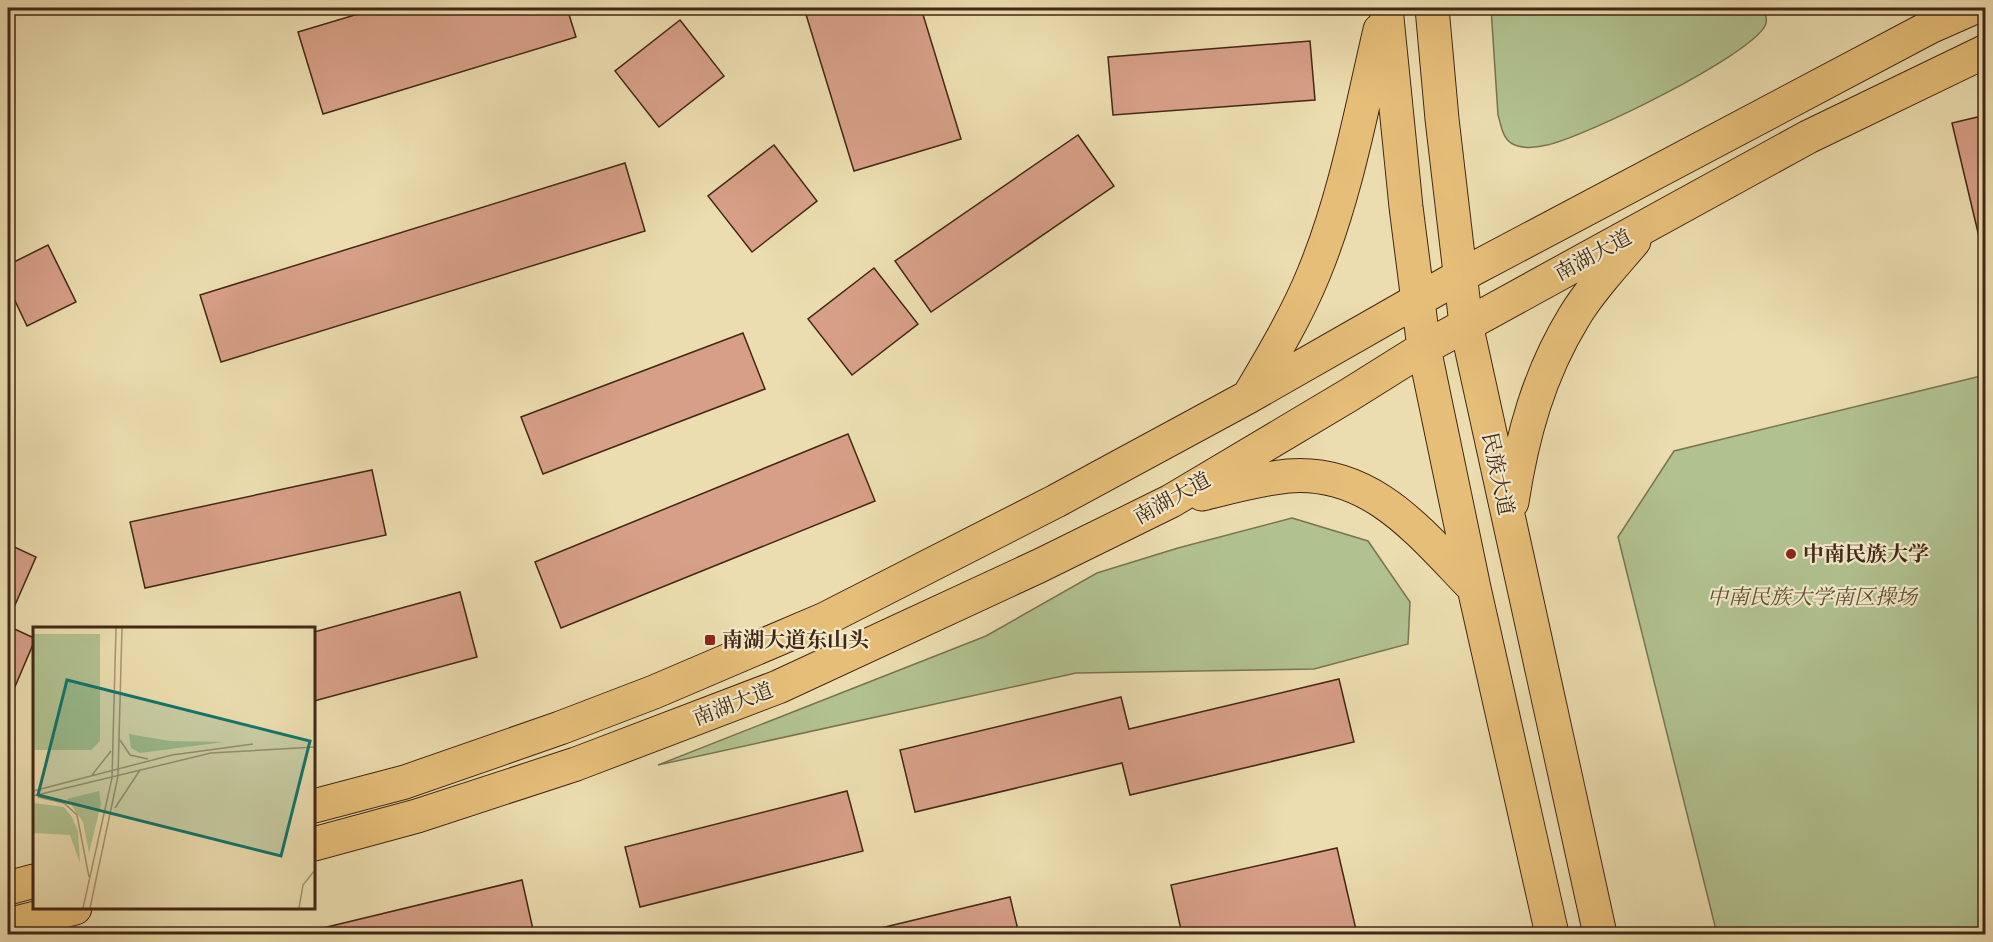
<svg xmlns="http://www.w3.org/2000/svg" width="1993" height="942" font-family="Cardo,'Noto Serif SC',serif">
  <rect width="100%" height="100%" fill="#ebddaf"/>
  <filter id="stains"><feTurbulence type="fractalNoise" baseFrequency=".00333" numOctaves="4"/><feColorMatrix values="0 0 0 0 .2 0 0 0 0 .09 0 0 0 0 .02 0 0 0 .5 -.17"/></filter>
  <radialGradient id="worn" r=".72"><stop offset=".6" stop-color="#630" stop-opacity="0"/><stop offset="1" stop-color="#630" stop-opacity=".3"/></radialGradient>
  <path fill="#b1c290" stroke="#7a7452" stroke-width="1.5" d="M1491,8H1763C1766,14 1768,20 1765,26C1748,57 1585,137 1547,145C1535,148 1521,149 1511,143C1502,137 1501,124 1498,115Z
    M1985,375V934H1717L1618,537L1674,451Z
    M1292,518L1368,541L1410,602L1408,644L1314,669L1076,673L658,765L986,636L1097,573L1178,548Z"/>
  <path fill="#d79f87" stroke="#432715" stroke-width="1.5" d="M378,8H567L576,37L323,114L298,32Z
    M804,8H921L961,139L854,171Z
    M680,20L724,76L659,127L615,71Z
    M1310,41L1315,100L1113,115L1108,57Z
    M1986,115V239L1980,241L1952,123Z
    M1078,135L1114,186L931,312L895,261Z
    M774,145L817,201L752,252L708,196Z
    M625,163L645,231L221,362L200,295Z
    M48,245L76,302L27,326L8,286V265Z
    M874,268L918,324L852,375L808,319Z
    M743,333L765,389L543,474L521,417Z
    M848,434L875,501L561,628L535,562Z
    M372,470L386,535L145,588L130,522Z
    M8,544L36,557L8,621Z
    M460,592L477,657L314,701V632Z
    M8,626L34,638V642L8,703Z
    M1339,679L1354,742L1130,795L1122,763L915,812L900,750L1121,697L1129,729Z
    M847,791L863,851L640,907L625,847Z
    M1337,848L1357,934H1299L1298,929L1275,934H1182L1171,885Z
    M522,880L534,934H298Z
    M1010,897L1019,934H856Z"/>
  <g fill="none" stroke-linecap="round" stroke-linejoin="round">
    <g stroke="#432715" stroke-width="35">
      <path id="primary" d="M1386,8L1406,207L1424,348L1474,588L1552,934
        M1432,8L1442,119L1466,324L1600,934
        M1250,394C1273,355 1297,315 1314,273C1346,195 1361,111 1380,30
        M1202,494C1230,487 1259,479 1288,476C1372,469 1421,534 1474,588
        M1512,502C1522,436 1539,374 1574,317C1590,290 1613,266 1634,241
        M314,806L405,782L560,728L654,692L825,619L1056,501L1248,397L1460,276L1930,27L1973,8
        M314,844L417,816L576,764L778,687L1039,566L1171,501L1349,395L1424,348L1808,137L1986,51
        M8,888L34,881
        M8,925L75,908"/>
    </g>
    <use href="#primary" stroke="#e6be78" stroke-width="33"/>
  </g>
  <g fill="#8f2418" stroke="#f2e9cb" stroke-width="2">
    <circle cx="1791" cy="554" r="6"/>
    <rect x="704" y="634" width="12" height="12" rx="3"/>
  </g>
  <g text-anchor="middle" stroke-width="4.5" stroke-linejoin="round" paint-order="stroke">
    <g font-size="21" fill="#432715" stroke="#f2e9cb">
      <text transform="translate(1593 255) rotate(-28)" y="7">南湖大道</text>
      <text transform="translate(1498 474) rotate(78)" y="7">民族大道</text>
      <text transform="translate(1172 498) rotate(-29)" y="7">南湖大道</text>
      <text transform="translate(733 704) rotate(-21)" y="7">南湖大道</text>
    </g>
    <g font-size="21" font-weight="bold" fill="#432715" stroke="#f2e9cb" text-anchor="start">
      <text x="1803" y="561">中南民族大学</text>
      <text x="722" y="647">南湖大道东山头</text>
    </g>
    <g font-size="21" font-style="italic" fill="#5e4e34" stroke="#f2e9cb">
      <text x="1812" y="604">中南民族大学南区操场</text>
    </g>
  </g>
  <g transform="translate(33 627)">
    <rect width="282" height="282" fill="#ebddaf"/>
    <path d="M0,7H67V114L58,123H0ZM96,107L137,114L191,115L107,126L98,121ZM66,164L68,177L56,226L50,195L34,172ZM0,176L31,180L39,190L45,204L47,236L37,208L0,206Z" fill="#b1c290"/>
    <path fill="none" stroke="#a89471" stroke-width="1.5" d="M87,113L97,128L115,132M59,148L78,124M0,164L139,128L220,117M0,169L178,126L282,120M5,170L31,176L44,188L56,250M82,181L107,143M50,281L79,151L83,1M57,281L85,149L89,1M266,281L270,258L282,243"/>
    <path fill="#0f766e" fill-opacity="0.15" stroke="#0f766e" stroke-width="3" d="M34,53L277,114L248,229L5,168Z"/>
    <rect width="282" height="282" fill="none" stroke="#432715" stroke-width="3"/>
  </g>
  <rect width="1993" height="942" fill="none" stroke="#ebddaf" stroke-width="30"/>
  <rect x="9" y="9" width="1975" height="924" fill="none" stroke="#432715" stroke-width="3"/>
  <rect x="15" y="15" width="1963" height="912" fill="none" stroke="#432715" stroke-width="1.5"/>
  <rect width="100%" height="100%" filter="url(#stains)"/>
  <rect width="100%" height="100%" fill="url(#worn)"/>
</svg>
